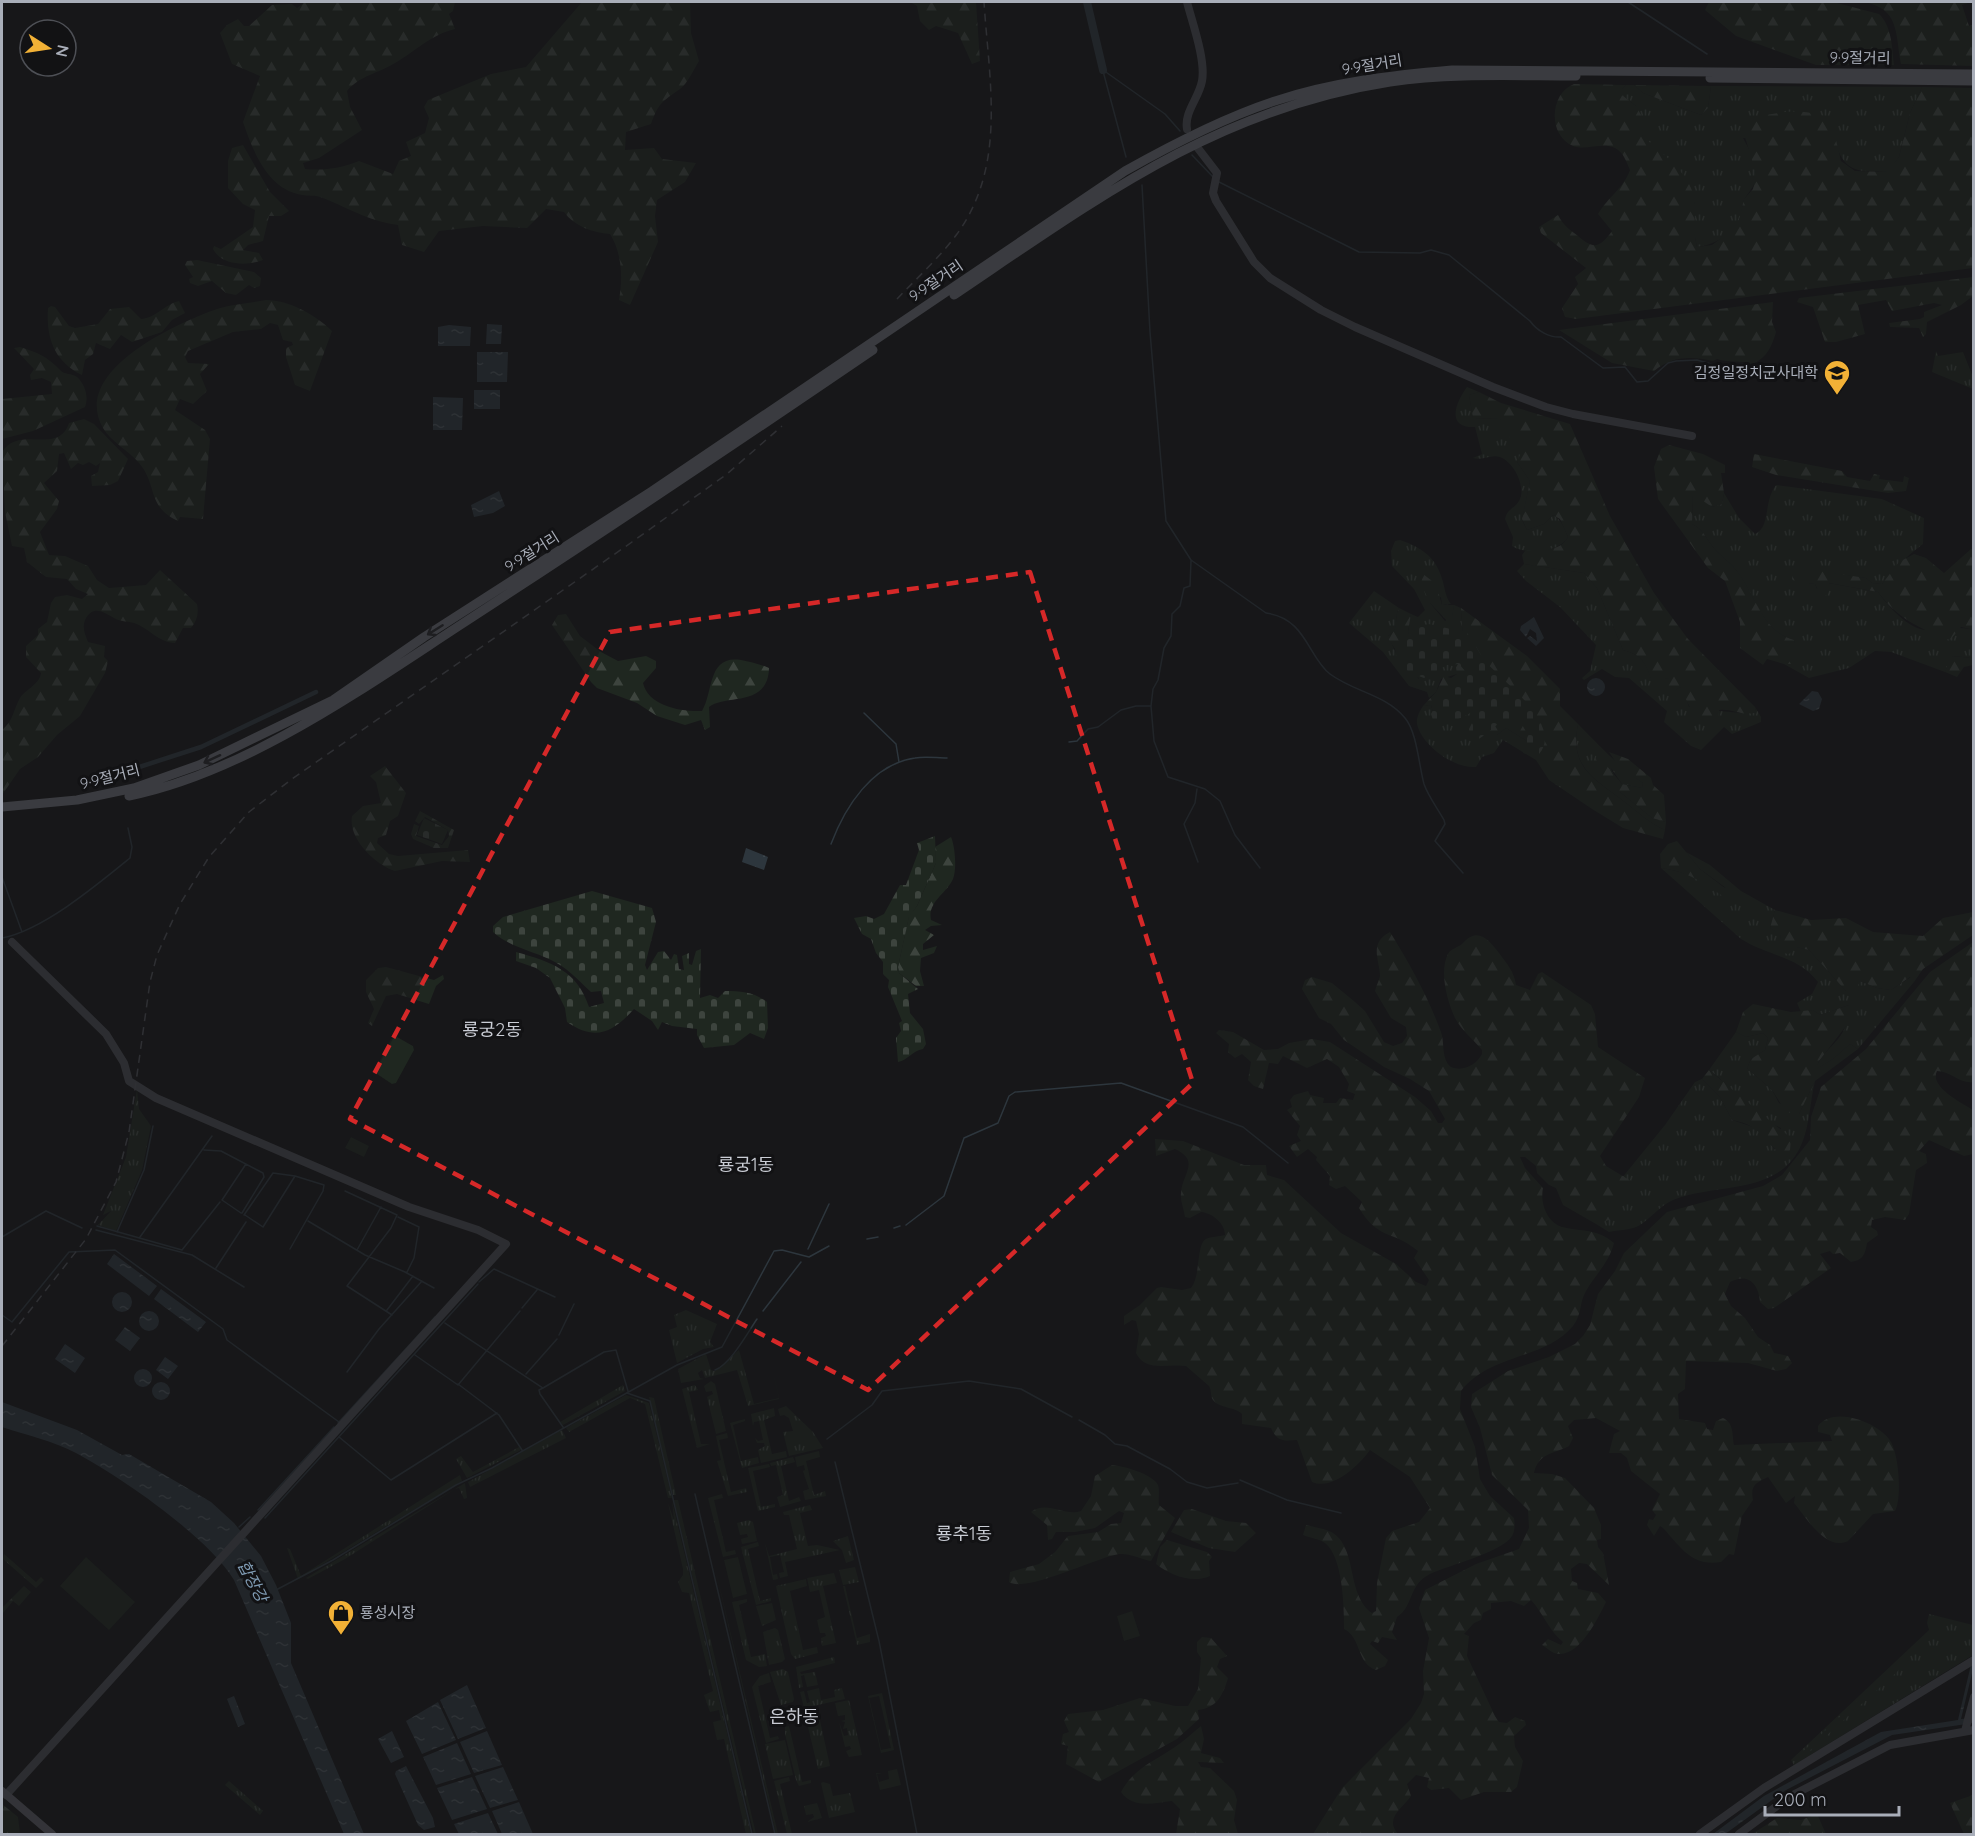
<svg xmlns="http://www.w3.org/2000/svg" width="1975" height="1836" font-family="Quicksand,'Noto Sans KR',sans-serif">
  <defs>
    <pattern id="grass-tufts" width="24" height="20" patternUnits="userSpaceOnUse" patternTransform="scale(1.5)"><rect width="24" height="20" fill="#1f2720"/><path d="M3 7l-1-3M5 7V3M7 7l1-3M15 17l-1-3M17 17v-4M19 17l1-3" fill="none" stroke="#3d443e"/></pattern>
    <pattern id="forest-firs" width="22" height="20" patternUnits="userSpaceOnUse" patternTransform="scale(1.5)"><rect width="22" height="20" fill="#1f2720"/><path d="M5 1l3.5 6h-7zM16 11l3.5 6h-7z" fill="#3d443e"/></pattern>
    <pattern id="cemetery-stones" width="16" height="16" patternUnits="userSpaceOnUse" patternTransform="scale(1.5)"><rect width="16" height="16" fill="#1f2720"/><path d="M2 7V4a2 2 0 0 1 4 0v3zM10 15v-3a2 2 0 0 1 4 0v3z" fill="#3d443e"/></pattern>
    <pattern id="water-ripples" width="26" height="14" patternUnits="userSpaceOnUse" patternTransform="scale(1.5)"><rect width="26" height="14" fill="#2d363d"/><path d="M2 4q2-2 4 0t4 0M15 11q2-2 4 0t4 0" fill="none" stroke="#495157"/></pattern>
  </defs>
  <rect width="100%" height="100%" fill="#171719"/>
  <path fill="url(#grass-tufts)" fill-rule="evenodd" d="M1626,85H1634L1643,93L1701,115L1708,108L1711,86L1922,87L1910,113L1899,157L1888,172C1860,171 1846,174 1836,145L1743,138C1749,149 1755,160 1756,173C1757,184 1751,189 1745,198C1741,204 1743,213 1739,220C1731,236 1713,245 1697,247L1693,227L1695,203L1642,135L1636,106L1622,95V89Z
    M1936,351L1938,356L1963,352L1973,377V389L1932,372Z
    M1467,387L1479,392L1469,395L1473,418L1500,419L1520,432H1529L1530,438L1517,462L1530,481L1522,520L1527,530L1544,524L1553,515C1562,520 1564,528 1568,537C1560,553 1525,555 1512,546L1513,537L1505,519C1507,509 1514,509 1519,501C1527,488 1514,462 1500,457C1491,454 1482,461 1473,458L1482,454L1475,427C1445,428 1456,402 1467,387Z
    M1776,485L1882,499L1924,518L1923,544C1907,556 1894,568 1882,584L1872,583L1866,578L1794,568L1808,583L1815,584L1817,589L1828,583L1878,592C1888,606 1909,630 1927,630C1942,630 1956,626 1970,629L1973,633V658L1952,656L1945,672L1891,652L1875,651L1849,668L1809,678L1784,664H1810L1797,654L1794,640C1761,631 1756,595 1736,570C1730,562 1720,556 1713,547C1705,537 1704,530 1692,524L1693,493L1712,507L1722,504L1724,493L1739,518L1755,534C1771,527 1763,502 1776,485Z
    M1400,540C1423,548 1437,558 1443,582C1445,590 1446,598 1451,604L1442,605L1441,597L1430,603L1445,621L1452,616L1454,605L1461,608L1463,643L1457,674L1441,679L1436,692L1429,698L1427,692L1409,686L1383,652L1349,623L1374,591L1399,608C1393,620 1401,628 1388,636L1397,655L1419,679L1408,632L1411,614L1418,617L1425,610L1414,589L1392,566L1391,551L1395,541Z
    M1524,564L1584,573L1597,588L1623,650C1642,655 1646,663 1652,681L1669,678L1668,695L1680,687L1684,691L1689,707C1702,708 1748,716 1756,712L1755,707L1761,717V722L1732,734L1724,727L1701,750L1691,746L1664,722L1667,711L1629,678L1615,677L1602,669L1584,680L1582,678L1590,671L1596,645L1560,607L1526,581L1517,571Z
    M1431,705L1435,719L1479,708L1497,735L1506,728L1527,741L1592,809L1549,780L1536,760L1503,740L1494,753L1482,757L1476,767C1455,769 1422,746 1417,724C1416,717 1420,711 1423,706Z
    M1578,724C1599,745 1619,767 1643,783L1642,788L1622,784L1611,768L1620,792L1652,818L1666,822L1665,830C1649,823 1639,813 1626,803C1596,779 1569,769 1578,724Z
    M1686,852L1710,865L1741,891L1775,910L1770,928L1781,934L1780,943L1809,950L1846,991L1860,981L1877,988L1891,990L1911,977L1914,982L1858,1049L1850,1044L1833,1059L1815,1070C1827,1041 1848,1044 1849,1005L1820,1015L1813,1010L1801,1012L1797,1003L1812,994L1818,982C1798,956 1768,956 1741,939L1661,868C1685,871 1703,882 1726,888L1700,869Z
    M1736,1032L1746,1037L1763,1033L1768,1038L1765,1050L1751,1059L1747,1068L1772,1090L1779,1103L1799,1114L1815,1081C1810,1101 1810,1124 1802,1143C1780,1197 1716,1182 1673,1200C1660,1206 1652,1217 1640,1225C1632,1230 1618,1230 1609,1232L1596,1224L1595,1211L1665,1125L1695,1082L1702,1079L1720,1097L1732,1120L1759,1129L1775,1150L1781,1128C1756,1117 1732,1087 1709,1070Z
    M137,1089L139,1109L151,1126L142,1170L116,1231L98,1225L111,1211L103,1215L126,1157Z
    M686,1310L717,1324L710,1342L714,1347L703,1349L677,1363L669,1330L677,1327L674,1315Z
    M739,1350L754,1404L779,1398L771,1362L779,1399L748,1406L737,1370L705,1378L702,1370L698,1373L700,1378L704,1379L681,1383L678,1369L706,1354L711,1370L715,1371Z
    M711,1381L715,1384L726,1431L716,1434L707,1397L713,1394L712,1391L706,1392L704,1386Z
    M623,1385L625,1391L563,1425L560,1422Z
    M695,1385L698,1390L689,1392L701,1444H710L697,1448L682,1389Z
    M626,1395L649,1403L672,1498H668L645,1404L630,1398L569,1432L566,1428Z
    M649,1397L654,1398L676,1495H673Z
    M786,1406L813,1432L823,1448L789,1456L783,1432L793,1431L789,1418L784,1415L780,1416L778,1409Z
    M774,1408L775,1416L764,1420L772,1454L786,1451L787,1457L761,1463L758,1450L765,1446L764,1443H757L755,1438L758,1441L763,1440L759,1421L754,1422L753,1426L751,1414Z
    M745,1419V1421L733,1425L741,1461L758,1457L759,1463L742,1468L730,1423Z
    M562,1430L566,1438L470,1487L468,1482Z
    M727,1433L728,1438L719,1440L731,1492L746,1488L747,1492L728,1496L717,1461L721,1460L716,1436Z
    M519,1447L521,1450L467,1478L456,1459L461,1456L473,1472Z
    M819,1451L820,1457L806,1461L814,1495L825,1491L826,1496L805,1500L803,1491L809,1489L803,1471L805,1470L804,1465L797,1467L795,1457Z
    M793,1457L795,1462L781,1466L789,1501L799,1497L801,1501L780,1507L777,1497L783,1495L776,1465L771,1466L770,1463Z
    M769,1464L770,1467L753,1471L761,1507L775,1504V1507L758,1511L748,1468Z
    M460,1475L462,1481L298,1579L287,1548L290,1549L301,1576Z
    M465,1483L467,1498L464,1499L459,1488L455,1489L345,1559L308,1579L306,1578Z
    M722,1494L723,1498L714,1500L726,1552L735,1550L736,1554L723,1557L708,1498Z
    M674,1500H678L756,1834H754Z
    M672,1501L751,1834H746L724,1739L717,1740L713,1722L721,1720L719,1710L710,1712L704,1695L713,1691L689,1593L682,1592L678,1582L683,1575V1569L668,1503L674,1520Z
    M810,1505L812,1510L800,1513L808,1546L817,1545L840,1550L785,1562L788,1576L780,1578L779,1573L784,1572L780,1555L770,1557L773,1575L777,1574L778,1579L773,1580L765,1543L769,1556L797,1549L789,1515H784L783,1512Z
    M749,1520L753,1522L757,1541L742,1544L741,1539L748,1537L747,1534L740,1535L737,1523Z
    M848,1536L854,1560L846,1563L842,1550L833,1541Z
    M758,1542L759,1546L748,1549L760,1601L771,1598V1601L756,1605L741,1547Z
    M714,1563L778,1834H776Z
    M855,1567L859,1582L843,1585L839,1570Z
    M834,1573L837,1583L823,1586L836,1643L822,1646L821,1638L826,1636L825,1633H820L817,1620L825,1617L819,1590L810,1592L807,1578Z
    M806,1579L807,1586L790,1591L803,1650L817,1647L818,1653L795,1659L791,1654L776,1586Z
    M843,1586H845L857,1638L870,1634V1642L857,1645Z
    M747,1599V1602L739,1605L751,1657L765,1654L767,1666L759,1667L746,1660L732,1602Z
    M772,1603L776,1620L762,1626L756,1606Z
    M1929,1614L1973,1625V1655L1794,1765L1791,1760L1929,1630L1927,1623Z
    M775,1628L778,1630L785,1659L782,1662L769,1665L763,1632Z
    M834,1657L835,1663L800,1672L801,1674L815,1672L818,1685L807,1687L804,1675L801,1676L803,1687L799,1688L796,1667Z
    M783,1669L788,1672L794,1699L793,1702L781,1705L770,1672Z
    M769,1673L771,1682L758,1686L770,1738L778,1736L779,1739L766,1743L752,1687L760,1676Z
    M819,1688L821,1700L835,1697L834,1690L842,1688L845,1699L804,1708L800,1692L804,1691L807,1703L810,1702L807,1691Z
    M882,1693L894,1750L881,1753L868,1696ZM879,1696L891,1748L881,1750L869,1698Z
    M849,1700L862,1755L849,1757L846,1751L851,1749L850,1746L845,1747L839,1722L844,1736L848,1735L847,1728L843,1729L845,1722L841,1721L845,1720V1715L838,1716L835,1703Z
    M817,1707L830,1766L818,1769L804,1710Z
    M789,1726L802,1782L811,1780V1783L799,1786L796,1780L785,1734V1727Z
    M785,1740L793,1775L773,1779L765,1744Z
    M897,1769L901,1785L880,1790L876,1773H882L877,1774L879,1782L889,1779L888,1771Z
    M789,1777L790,1781L780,1784L792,1834H787L774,1781Z
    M229,1781L263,1811L260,1815L225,1785Z
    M823,1782L830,1784L833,1796L850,1793L855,1812L829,1818L821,1783Z
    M817,1803L822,1818L807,1822L814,1817L813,1814L806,1815L804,1806Z"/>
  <path fill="url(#forest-firs)" d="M305,2H455L453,11L449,14L455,29C430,35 416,51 395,63C379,73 359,76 347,91L350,107L362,130L319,158L303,163L305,169C324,171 341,168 359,161L393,174L399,161L411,156L406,142L425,133L429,118L424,107L428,100L491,74L526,67L582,2H690L691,33L699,61C694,69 688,83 680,89C662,102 659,102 651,124L626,132L625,150L654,148L662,159L696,163L685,182L657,200L655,216L658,242L630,305L619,300C623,278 622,253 610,234C593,233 574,226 564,212L546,209L527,228L483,226L439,231L424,252L402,245L398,225C373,222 351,210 328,200C315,194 314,197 302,195C267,189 253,151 243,122L260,76L232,64L220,33L227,25L238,19L244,26H249L272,5L292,4L297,8Z
    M910,2H976L980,61L972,64L958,33L936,26L929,30L920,21L917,6Z
    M1709,2H1833L1879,14C1892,26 1892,48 1894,65H1816L1736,36L1705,10Z
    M1864,2H1971L1962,5L1969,26L1973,25V66L1901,64C1895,33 1900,9 1864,2Z
    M1574,84L1626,85L1622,89V95L1636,106L1646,124L1642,135C1661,154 1694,174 1695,205C1695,220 1693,232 1697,247L1712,245L1728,233L1739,220L1744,199L1753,189L1756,174L1740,120C1773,114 1799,105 1831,119L1841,161L1855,171L1887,172L1899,157L1910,113L1922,87L1973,88V268L1576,319L1565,317L1562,308L1578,284L1575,277L1586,268L1541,233L1539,227L1558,215C1563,225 1569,229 1578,236C1593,249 1599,249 1612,231L1598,214C1608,197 1623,189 1630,170C1626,161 1624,153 1615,148C1602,142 1586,151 1573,146C1547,135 1550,93 1574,84Z
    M1634,85L1711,86L1708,108L1701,115L1643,93Z
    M243,145L270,192L289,211L281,216H269L263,241L248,245L243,250L259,253L263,260C247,266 222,266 213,249L214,246L221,249L253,227L255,210L243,204L228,188V161L232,148Z
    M197,260L254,272L261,278L260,286L254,288L249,285L236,295L226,293L212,281L198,286L190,283L189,279L193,277L185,265L187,261Z
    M1973,277V296L1961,305L1927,322L1926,334L1923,337L1919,328L1890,327L1889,323L1920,319L1924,317V312L1942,305L1934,303L1892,311L1886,300L1858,305L1865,334L1836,342H1825L1813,307L1797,302L1799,298Z
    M266,300C289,300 316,315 332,331L310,391L295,385L286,357V348L293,345L292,342L283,340L278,325L270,323L261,329L233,332L188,351L185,357L188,363L209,364L200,374L207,391L193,404L180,399L175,410L205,430L210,439L203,519L180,517L178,521C146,506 158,485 139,463C129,451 110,441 103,428C70,371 177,323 217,309C232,304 250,303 266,300Z
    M179,301L185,313L172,320L162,332L132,342L121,335L110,349L96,343L93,354L85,360L82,375C54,361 46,338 48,308L51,306L55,307L69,326L75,328L98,324L110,309L129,307L141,319C156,318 165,304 179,301Z
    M1773,302L1772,322L1776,332C1772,346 1767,358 1752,364C1740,360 1729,363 1717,359L1713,361C1691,356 1672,356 1654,371L1612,363L1559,330Z
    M20,347C37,352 48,357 60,370C64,375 72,373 77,377C85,384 89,397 85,407L33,431L2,439V399L52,394L51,382L42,378L31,380L30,375L34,369L14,348Z
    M1479,392L1501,403L1570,424L1610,516L1654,593L1688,639L1755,707L1756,712C1743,717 1732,708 1719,710L1718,718H1695L1680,687L1668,696L1664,689L1669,678L1652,682C1646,663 1642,655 1623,650L1597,588L1584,573L1524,564L1522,555L1525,551C1539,550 1561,552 1568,537L1560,519L1553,515L1544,524L1527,530L1522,519L1530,481L1517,462L1523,448L1521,444L1529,438V432H1520L1513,440L1507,435L1505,424L1500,419L1473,418L1469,395Z
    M84,419L94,424L128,459L118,481L110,485L92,486L91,476L98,472L100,463L96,466L89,462L83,465L78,463L71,469L64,453L59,454L57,471L44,483L59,501L57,509L40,532L49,555L65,556L88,566L97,580L109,588L146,585L160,570L197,604C199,613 197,621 191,628H183L175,643C159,643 149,628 134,623C128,621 122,622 116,619C105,614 94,603 85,620C82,627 85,635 88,642L105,646L104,657L108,661L105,673L80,716L57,735L38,757L20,769L2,795V730C14,720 13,710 20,698C26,689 40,684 41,673L26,657V646L38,635V629L47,622L51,603L55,597L67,595L82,599L88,594L76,589L67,579L46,577L27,562L24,548L12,546L5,512L2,452C20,424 58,456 69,423Z
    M1669,445L1703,454L1725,465V473H1721L1724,493L1722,504L1712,507L1693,494L1692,524C1704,530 1705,537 1713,547C1720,556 1730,562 1736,570C1756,594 1761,631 1794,640L1798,654L1811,664H1784L1767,659L1763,665L1740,648V622L1725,581L1708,568L1658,499L1654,467L1661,449Z
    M1754,454L1842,471L1847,477L1870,481L1874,474L1880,475L1879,479L1903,482L1904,476L1909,478L1906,491L1888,493L1776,475L1752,467Z
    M1971,549H1974L1973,633L1970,629L1961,627L1950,640C1920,629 1897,618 1878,592L1829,583L1828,594L1822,598L1815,584L1808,583L1802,589L1792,579L1794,567L1866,578L1872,583L1882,584L1899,562L1914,554L1926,558L1944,573Z
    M1423,574L1436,584L1442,605H1454L1451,625L1430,603L1421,584Z
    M1399,608L1411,614L1408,632L1424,674L1423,679L1413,676L1409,670L1398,665L1395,649L1387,637C1401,628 1393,620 1399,608Z
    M1461,608L1527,656L1560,689V706L1578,724C1569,770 1596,779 1626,803C1639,813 1649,823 1665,830L1663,839L1623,828L1592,809L1549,770L1527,741L1506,728L1497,735L1480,738L1482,715L1479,708L1435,719L1431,705L1423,706L1436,692L1444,676L1451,678L1457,674L1455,661L1463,643Z
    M566,614L580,636L601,652L618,661L646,656L656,661V668L643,683C648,706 681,712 702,711C714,691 707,655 741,660C750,662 760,664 769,668C768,708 725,694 709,707L710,727L705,730L701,720L685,725L657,716L637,703L597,688L591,682L552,625L558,615Z
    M1951,656L1973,658V665L1964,667L1957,677L1945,672Z
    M1609,752L1628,759L1651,778L1653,785L1664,795L1666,822L1652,818L1620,792L1600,781L1592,770L1597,754L1622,784L1642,788L1643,783L1619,767Z
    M385,766L406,793L398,816L390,821L386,835L378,838L377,843L389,854L398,856L468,850L470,862L442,861L395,871C374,864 348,838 352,816L363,806L381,803L376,782L370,776Z
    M420,811L454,830L448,848H434L413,839L411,834L414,824L419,826L416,836L442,845L449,836L448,830L425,817L419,824L415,821Z
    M951,837C955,846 957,869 953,879C947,893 927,902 931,920L942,925L931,926L925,930L934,935L923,944V950L937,946L934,953L921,958L920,971L924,986H916L899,973L898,967L909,916L917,906L936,863L935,847Z
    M1677,841L1700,869L1726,889L1733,902C1704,886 1696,873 1661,868L1660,854L1668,844Z
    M1775,910L1811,920L1846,918L1873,932L1923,936L1943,918L1973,912V935L1923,969L1914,982L1910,977L1891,990L1877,988L1860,981L1856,990L1850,993L1846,991L1809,950L1796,947L1789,954L1777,952L1781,935L1770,928Z
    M1390,932C1410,964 1428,997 1441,1032C1445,1044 1441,1059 1451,1067C1463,1072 1476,1065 1482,1054V1050C1473,1039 1461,1030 1455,1018C1447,1001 1439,971 1448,954C1451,948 1458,948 1463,943C1478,927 1488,939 1499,953C1507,964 1514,971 1516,985L1530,990L1538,974L1542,972L1591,1005L1595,1014L1598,1047L1645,1078L1639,1097L1600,1156L1606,1166L1631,1181L1612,1219L1596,1224L1563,1205L1556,1188L1549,1185L1537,1173L1536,1166L1525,1157H1520L1525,1168L1543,1188C1540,1202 1546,1222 1562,1227C1582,1232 1597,1228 1614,1243C1609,1263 1595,1275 1586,1291C1579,1303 1582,1315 1573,1326C1545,1360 1491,1353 1461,1391L1460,1409L1475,1447L1480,1479L1490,1496L1514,1518C1515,1524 1515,1531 1512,1536C1501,1553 1449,1565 1430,1574C1408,1585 1414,1606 1397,1617L1392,1632L1397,1640L1382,1637L1378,1643L1372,1641L1370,1644L1388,1660L1385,1666L1376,1670C1356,1663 1362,1638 1344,1629C1344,1607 1343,1557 1325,1543C1320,1539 1310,1538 1303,1535L1306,1525C1313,1527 1322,1528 1329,1531C1359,1544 1345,1594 1372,1613L1376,1611L1377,1583L1386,1538L1392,1531L1419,1522L1430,1508L1410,1477L1370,1450C1359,1465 1333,1491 1312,1482L1297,1440C1284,1441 1277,1442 1271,1428L1242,1424V1414C1234,1406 1220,1409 1213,1400C1210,1396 1212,1391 1209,1386L1186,1366C1168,1363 1146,1373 1136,1353L1139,1334L1136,1321L1132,1320L1124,1325V1316L1140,1305L1157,1288L1161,1287L1182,1290L1191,1288C1201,1276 1196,1244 1206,1239C1212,1236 1219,1237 1225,1235C1225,1223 1212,1213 1201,1212L1190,1218L1185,1217C1184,1209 1180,1201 1181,1193C1182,1174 1201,1161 1175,1149L1156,1156L1155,1139L1183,1141L1244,1165H1266L1267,1175L1284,1180L1341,1233L1396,1264L1416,1282L1426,1286L1429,1280L1414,1258L1418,1251C1393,1230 1379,1241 1359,1208L1362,1202L1345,1186L1336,1189L1329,1185L1330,1176L1316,1160L1317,1157L1308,1149L1297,1157L1289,1146L1301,1141L1297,1135L1300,1126L1287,1110L1292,1107L1290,1100L1294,1095L1308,1091L1310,1095L1324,1098L1323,1103H1336L1340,1098L1353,1100L1355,1094L1347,1091L1349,1084L1339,1067L1327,1059L1307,1068L1283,1056L1278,1064L1269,1063L1263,1089L1254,1086L1248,1080L1251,1062L1242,1054L1235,1058L1228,1052L1229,1044L1216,1033L1219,1030L1233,1032L1264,1050L1278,1049L1289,1043L1312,1039L1330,1042L1415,1097L1431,1111L1438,1123H1442L1445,1119L1429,1091L1410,1079L1384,1067L1344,1040L1331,1024L1319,1018L1302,989L1305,980L1312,977L1332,983L1355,1002L1365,1011L1384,1042L1393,1046L1402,1043L1407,1036L1406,1027L1391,1018L1375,991C1376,986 1379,981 1380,976C1380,961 1368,943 1390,932Z
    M1973,942V1082C1960,1084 1950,1071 1937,1071C1929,1087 1962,1103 1973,1110V1154L1964,1156L1929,1140L1919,1151L1926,1154L1927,1163L1916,1170L1909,1214L1905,1220L1885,1217L1872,1220L1871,1227L1877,1231L1878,1235L1867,1243C1865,1255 1863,1260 1851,1262L1840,1253L1833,1254L1830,1251L1820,1254L1831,1268L1774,1308L1768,1309L1760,1302C1759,1284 1748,1272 1730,1282L1725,1294L1731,1306L1745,1318L1758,1337L1770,1345L1774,1353L1788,1356L1792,1363L1786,1369L1777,1371L1748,1363L1686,1361L1685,1389L1678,1394L1679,1419L1705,1423L1707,1429L1713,1430L1716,1421L1723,1418C1734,1423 1732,1434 1734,1445L1832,1441L1830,1435L1818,1432V1426C1834,1405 1880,1423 1891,1442C1899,1456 1902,1498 1895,1511L1873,1514L1848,1541C1826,1552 1806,1517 1794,1503L1795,1496L1786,1503L1768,1477C1756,1483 1750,1485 1753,1500L1742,1516L1734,1555L1729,1554L1721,1562C1691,1567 1680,1546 1663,1528L1660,1526L1654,1536L1647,1525L1649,1519L1653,1520L1656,1515L1652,1510L1660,1494L1631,1471L1627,1458L1621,1453H1609L1614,1434L1620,1431L1596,1418L1574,1420L1568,1426L1573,1438L1569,1446C1554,1454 1538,1453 1534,1473L1552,1474L1565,1478L1594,1508L1601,1525V1539L1597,1540L1598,1547L1603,1553L1609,1585L1587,1564L1579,1563L1571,1569L1572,1581L1577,1583L1578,1589L1598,1593L1606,1602C1598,1618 1578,1661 1554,1653C1550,1651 1545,1647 1542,1645L1548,1639L1561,1645L1563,1642C1549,1631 1543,1613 1531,1600L1524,1606L1511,1601L1491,1603V1609L1483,1613L1481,1620L1474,1623L1464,1634L1469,1636L1467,1656L1495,1716L1499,1722L1507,1723L1515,1717L1525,1721L1526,1725L1514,1736L1515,1747L1523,1761L1517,1787L1511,1792H1484L1461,1800L1449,1788L1431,1790L1427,1787L1429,1778L1416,1775L1407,1784L1411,1796C1403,1808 1384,1818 1398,1834H1313L1342,1788L1411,1719L1421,1703L1424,1694L1423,1671L1429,1638L1419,1608L1425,1590L1476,1564L1519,1549L1529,1528L1528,1510L1492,1475L1480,1428L1471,1407L1472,1394L1508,1371L1549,1357L1575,1344L1583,1336L1590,1325L1598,1294L1615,1271L1624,1253L1667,1212L1763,1186L1782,1175L1810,1140L1811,1117L1821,1087L1866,1049L1930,972Z
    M386,967L434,980L443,975L444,979L436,986L429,1004L397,994L386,996L372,1026L368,1023L374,1009L366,992V980L378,968Z
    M1753,1004L1791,1012L1813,1010L1820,1015L1849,1005L1856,1013L1819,1061L1816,1069L1833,1059L1850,1044L1858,1049L1815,1081L1799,1114L1786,1112L1772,1090L1747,1068L1751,1059L1765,1050L1768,1038L1763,1033L1746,1037L1736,1032L1743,1012Z
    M1709,1070L1791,1138L1790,1150L1785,1156C1762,1143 1765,1126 1732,1120L1720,1097L1702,1079Z
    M1112,1465C1123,1466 1153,1474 1158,1485C1160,1491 1158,1499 1159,1505L1175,1518L1151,1561C1141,1559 1129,1553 1119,1554C1095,1558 1026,1593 1009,1582L1010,1572L1039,1564L1055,1552L1068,1536L1098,1532L1111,1524L1121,1523L1124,1513L1119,1511L1095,1528L1075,1532H1056L1052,1539L1048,1540L1047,1525L1031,1512C1047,1500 1065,1517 1081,1511L1091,1496L1095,1476Z
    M1192,1509L1226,1521L1246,1523L1256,1533L1235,1552L1209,1548L1171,1532L1184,1510Z
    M1167,1540L1207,1552L1212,1557L1209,1561L1210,1576C1192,1584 1170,1575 1156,1564L1160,1547Z
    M4,1554L36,1582L41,1577L44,1580L36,1588L3,1559Z
    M24,1586L31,1592L19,1606L13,1601L3,1613L2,1608Z
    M1202,1637L1211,1638L1227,1656L1220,1659L1217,1667L1228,1678C1223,1695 1217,1708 1198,1710L1199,1719L1177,1739L1099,1782L1066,1764L1068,1746L1061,1744L1063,1734L1069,1732L1064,1721L1068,1714L1103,1710L1140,1698L1175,1706H1188L1198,1689L1201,1658L1197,1652V1642Z
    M1897,1663L1900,1668L1897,1672L1796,1763L1794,1760Z
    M1201,1726L1204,1739L1201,1753L1220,1758L1224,1763L1198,1762L1201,1767L1210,1768L1234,1791L1237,1800L1234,1820L1238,1834H1176L1180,1809L1172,1801C1154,1803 1133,1809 1121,1792C1134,1768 1153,1762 1175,1747C1184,1741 1192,1733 1201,1726Z
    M1973,1795V1834H1964L1950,1803Z
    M2,1804L18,1817L20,1834H2Z
    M1817,1814L1826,1834H1752L1777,1818L1801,1820Z"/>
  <path fill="url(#cemetery-stones)" d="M1428,624C1441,626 1451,630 1465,631C1474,640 1478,652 1486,662C1502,681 1564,725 1539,754L1532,756L1523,753L1528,735L1521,723L1513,718C1494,721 1489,737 1471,742L1469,729L1479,709C1463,716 1450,727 1433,720L1431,714L1436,702L1466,672L1459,664L1447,665L1424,678L1411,673L1401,665C1403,646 1408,628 1428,624Z
    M424,818L448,830L442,844L417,835Z
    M935,836L936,863L917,906L909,917L898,967L899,973L918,989L908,994L910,1013L923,1029L926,1044L923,1049C912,1051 908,1060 898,1062L896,1038L901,1031L899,1023L902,1021L888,987L889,980L883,974V962L876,953L871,939L862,934L854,918L866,916L874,919L884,914L900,885H906L919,850L917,843Z
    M592,891L652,908L656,922L645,965L647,970L658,952L664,951L671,960L674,954L677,955L679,969L684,970L682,956L689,953V964L692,965L696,951L701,949L700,998L710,995L718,998L725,991C741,991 754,992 767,1002L768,1028L764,1039L750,1033L734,1045L704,1048L697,1035V1029L672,1026L662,1022L658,1030L652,1021L634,1009C613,1032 596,1042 567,1022L565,1008L550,978L536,968L516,961V952C551,962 577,970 589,1007L604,1003L601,991L591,992C577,979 567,967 549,959C529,950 510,947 493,932V926L503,917Z"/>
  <path fill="#1f2720" d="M397,1037L413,1046L414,1050L396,1083L392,1084L374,1072L391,1039Z
    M351,1137L369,1146L364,1157L345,1148Z
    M86,1557L135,1602L109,1630L60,1586Z
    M738,1557L747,1594L733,1598L724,1560Z
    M1132,1611L1140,1636L1124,1641L1117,1616Z"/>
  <path fill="url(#water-ripples)" d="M487,324L502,325L501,344H486Z
    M449,325L471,327L470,346H438V327Z
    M477,352H508L507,382H477Z
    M474,390H500V409H474Z
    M433,397L463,398L462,430H433Z
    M499,491L505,506L493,513L474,517L471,505Z
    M1534,617L1544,638L1536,646L1527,638L1530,636L1537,641L1536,633L1530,629L1526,637L1520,630L1521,626Z
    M1587 687a9 9 0 1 1 18 0a9 9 0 1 1-18 0Z
    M1812,691L1818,692L1822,699L1819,709L1813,711L1799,704Z
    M746,848L768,857L764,870L742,862Z
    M114,1254L157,1286L149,1296L107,1264Z
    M161,1289L206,1322L198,1332L154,1299Z
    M112 1302a10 10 0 1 1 20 0a10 10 0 1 1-20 0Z
    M139 1321a10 10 0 1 1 20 0a10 10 0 1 1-20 0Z
    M125,1327L140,1338L130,1351L115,1340Z
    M65,1344L85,1358L75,1373L55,1359Z
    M165,1357L178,1366L168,1379L156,1370Z
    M134 1378a9 9 0 1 1 18 0a9 9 0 1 1-18 0Z
    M152 1391a9 9 0 1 1 18 0a9 9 0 1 1-18 0Z
    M2,1402L77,1430L122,1455L129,1454L211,1502L234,1523L261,1556L276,1585L291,1623V1663L364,1834H344L234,1580C208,1537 121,1477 76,1453C53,1441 26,1435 2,1427Z
    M1973,1656V1669L1961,1719L1973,1718V1723L1892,1735L1786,1790L1725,1834H1713L1764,1796L1881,1732L1958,1720Z
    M467,1685L486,1728L458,1739L440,1700Z
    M234,1696L245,1724L238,1727L227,1699Z
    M438,1702L456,1740L422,1754L406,1721Z
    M392,1731L404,1757L391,1763L378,1739Z
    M487,1731L502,1765L474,1773L460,1742Z
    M457,1743L471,1774L436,1785L423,1757Z
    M406,1766L433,1818L435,1827L424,1830L418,1825L395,1774L396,1771Z
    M503,1767L518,1800L490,1808L475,1776Z
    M472,1777L487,1809L452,1820L437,1788Z
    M519,1802L533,1834H502L492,1811Z
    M488,1813L498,1834H459L454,1824Z"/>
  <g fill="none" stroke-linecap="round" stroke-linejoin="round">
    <path stroke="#2d363d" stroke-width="1.5" d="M1628,2L1707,54
      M1103,70L1165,114L1180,131
      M1103,71L1126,157
      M1192,155L1213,177
      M1219,182L1359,252L1420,253L1431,250L1449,255L1530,321C1537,331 1550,338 1561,337L1603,368L1625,367L1637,382L1648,381L1668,363L1676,361L1697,360L1718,366L1745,364L1749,369
      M1142,185L1150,332L1166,521L1191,560L1266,613C1306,618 1308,657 1330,674C1354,692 1385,694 1405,718C1417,732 1419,766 1424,784C1428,796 1438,809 1444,820L1445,824L1435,841L1463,873
      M1191,561L1190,586L1184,588L1180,606L1172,614L1171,636L1164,648L1158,680L1153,689L1151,706L1154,741L1168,777L1205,789L1220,801L1235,835L1260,868
      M864,713L896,744L899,762
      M1069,742L1077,741L1088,729L1098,727L1121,710L1136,706H1151
      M1197,789L1195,803L1184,824L1198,862
      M831,844C845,807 872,764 915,758C925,756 937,758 947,758
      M2,877L22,932
      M2,938C43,930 97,885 130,858L132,847L128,828
      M204,1150L221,1151L263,1173L264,1177L242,1213
      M345,1191L397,1215L391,1228L347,1286L392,1315
      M222,1200L241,1213
      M222,1200L246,1164
      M244,1215L273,1173L295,1176L324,1185L323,1191L290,1249
      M245,1215L263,1227L295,1176
      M398,1217L419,1227L414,1258L407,1272
      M308,1221L365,1255L405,1272L434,1288
      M906,1225L944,1196L964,1138L998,1123L1009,1096L1015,1092L1121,1083L1243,1127L1288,1163
      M97,1226L182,1250L220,1202
      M894,1228L900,1226
      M96,1230L192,1255L244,1287
      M117,1232L144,1170L153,1126
      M2,1237L46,1211L82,1228
      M140,1237L212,1136
      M867,1239L878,1237
      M808,1249L829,1204
      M357,1250L381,1207
      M216,1268L246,1222
      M479,1282L494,1269L555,1297
      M522,1308L537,1290
      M387,1310L413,1276
      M763,1311L801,1262
      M2,1315L12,1322L69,1252L115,1250L223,1329L227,1340L339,1422
      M445,1323L543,1388L604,1352L616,1350L628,1391
      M559,1335L574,1304
      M415,1355L458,1385L520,1311
      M715,1370C730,1365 748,1332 757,1319
      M347,1372L379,1329L422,1281
      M526,1374L557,1339
      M458,1384L499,1415L522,1450
      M543,1388L539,1390L540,1394L563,1427
      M627,1393L650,1401L752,1834
      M1079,1420L1105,1435L1115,1444L1127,1446L1170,1469L1187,1482L1207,1488L1238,1483
      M338,1423L435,1317
      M339,1437L391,1480L497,1413
      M827,1439L872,1405L882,1391L969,1381L1021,1389L1072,1417
      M835,1462L879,1641L917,1834
      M1240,1480L1287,1500L1341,1513
      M695,1494L775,1834
      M258,1510L334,1427
      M265,1518L478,1284
      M239,1527L250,1517
      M276,1590L333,1560L456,1485L492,1468L677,1365L722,1347L774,1251L782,1250L809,1257L829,1246"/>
    <path stroke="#2d363d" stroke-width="4.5" d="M130,770L201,747L316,692"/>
    <path stroke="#2d363d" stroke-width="8" d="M1087,2L1103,70"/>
    <path stroke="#46484e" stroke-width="8" d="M1187,129C1184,112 1199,98 1202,81C1206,60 1192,22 1187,2
      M1197,147L1217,173L1213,193L1216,201L1254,262L1270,278L1321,310L1355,327L1493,387L1546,407L1573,414L1692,436
      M1965,1731L1974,1697
      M6,1795L506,1244L478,1230L409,1207L156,1098L129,1081L124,1063L106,1034L12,942
      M1700,1834L1764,1788L1974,1660
      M1739,1834L1789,1797L1890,1745L1974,1730"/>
    <path stroke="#54565d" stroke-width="8" d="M2,1791L52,1834"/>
    <path stroke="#64676f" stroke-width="9" d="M1710,78L1974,81
      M954,295C1095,200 1216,109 1390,82C1451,73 1514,76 1576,76
      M129,796C247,772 365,687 465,622C602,533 738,442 873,350
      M2,807L77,800L134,788L199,765L333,700L424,637L652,491L1125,171C1173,144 1223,118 1275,101C1332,82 1393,75 1452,70L1974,74"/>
    <path stroke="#4b4d53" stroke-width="1.5" stroke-dasharray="8 6" stroke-linecap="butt" d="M897,299C917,278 940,257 957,234C1007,165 989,81 984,2
      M2,1346L86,1239L116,1182L129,1132L150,982L157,955L180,904L209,857L249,812L292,779L632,542L727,474L782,426"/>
  </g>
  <defs><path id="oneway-shaft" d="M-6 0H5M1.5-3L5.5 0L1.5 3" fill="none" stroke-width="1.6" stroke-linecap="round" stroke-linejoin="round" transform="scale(1.5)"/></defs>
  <g stroke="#26272b">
    <use href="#oneway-shaft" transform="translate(435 630) rotate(148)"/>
    <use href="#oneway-shaft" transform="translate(212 759) rotate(155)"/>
  </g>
  <path d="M0 0H1975V1836H0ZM1030,572L1193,1083L868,1390L350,1119L610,632Z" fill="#171719" fill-opacity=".55" fill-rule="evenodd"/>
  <path fill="none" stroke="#d62828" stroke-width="4.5" stroke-dasharray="12 8" stroke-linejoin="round" d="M1030,572L1193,1083L868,1390L350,1119L610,632Z"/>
  <defs>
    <g id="university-pin" transform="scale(1.35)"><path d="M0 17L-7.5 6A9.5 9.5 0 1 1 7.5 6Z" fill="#f2b136" stroke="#121214"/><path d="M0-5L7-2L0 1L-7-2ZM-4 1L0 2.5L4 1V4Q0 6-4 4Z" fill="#111"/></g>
    <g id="shop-pin" transform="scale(1.35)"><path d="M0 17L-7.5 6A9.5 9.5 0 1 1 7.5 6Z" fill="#f2b136" stroke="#121214"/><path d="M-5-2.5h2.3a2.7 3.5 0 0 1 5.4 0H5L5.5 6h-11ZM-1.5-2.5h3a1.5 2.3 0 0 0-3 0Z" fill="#111"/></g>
  </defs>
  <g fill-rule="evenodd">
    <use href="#university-pin" x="1837" y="373"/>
    <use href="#shop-pin" x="341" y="1613"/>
  </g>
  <g text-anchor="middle" stroke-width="6" stroke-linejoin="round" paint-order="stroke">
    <g font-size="15" fill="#a9aeb9" stroke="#121214">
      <text transform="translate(1860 58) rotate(1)" y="5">9·9절거리</text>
      <text transform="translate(1372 65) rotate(-9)" y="5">9·9절거리</text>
      <text transform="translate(936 281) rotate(-34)" y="5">9·9절거리</text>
      <text transform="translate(532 552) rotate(-32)" y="5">9·9절거리</text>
      <text transform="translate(110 777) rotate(-14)" y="5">9·9절거리</text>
    </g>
    <g font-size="15" fill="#a9aeb9" stroke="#121214" text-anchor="end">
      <text x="1818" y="378">김정일정치군사대학</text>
      <text x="360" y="1618" text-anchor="start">룡성시장</text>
    </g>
    <g font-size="16" font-style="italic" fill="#809cb4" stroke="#121214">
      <text transform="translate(253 1581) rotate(62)" y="6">합장강</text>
    </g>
    <g font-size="18" fill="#cacdd5" stroke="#121214">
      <text x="492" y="1036">룡궁2동</text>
      <text x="746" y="1171">룡궁1동</text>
      <text x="964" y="1540">룡추1동</text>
      <text x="794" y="1723">은하동</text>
    </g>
  </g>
  <rect width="1975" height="1836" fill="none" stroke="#a9aeb9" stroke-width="6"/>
  <g transform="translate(48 48) rotate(102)"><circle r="28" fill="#121214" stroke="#4e5056" stroke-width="1.5"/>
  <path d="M0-4.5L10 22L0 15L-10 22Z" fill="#f2b136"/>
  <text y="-9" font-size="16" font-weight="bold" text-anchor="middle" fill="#a9aeb9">N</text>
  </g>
  <path d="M1765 1806v9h134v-9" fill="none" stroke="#a9aeb9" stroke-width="3"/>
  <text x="1774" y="1806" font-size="18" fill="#a9aeb9" stroke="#121214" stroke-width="4.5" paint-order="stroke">200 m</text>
</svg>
